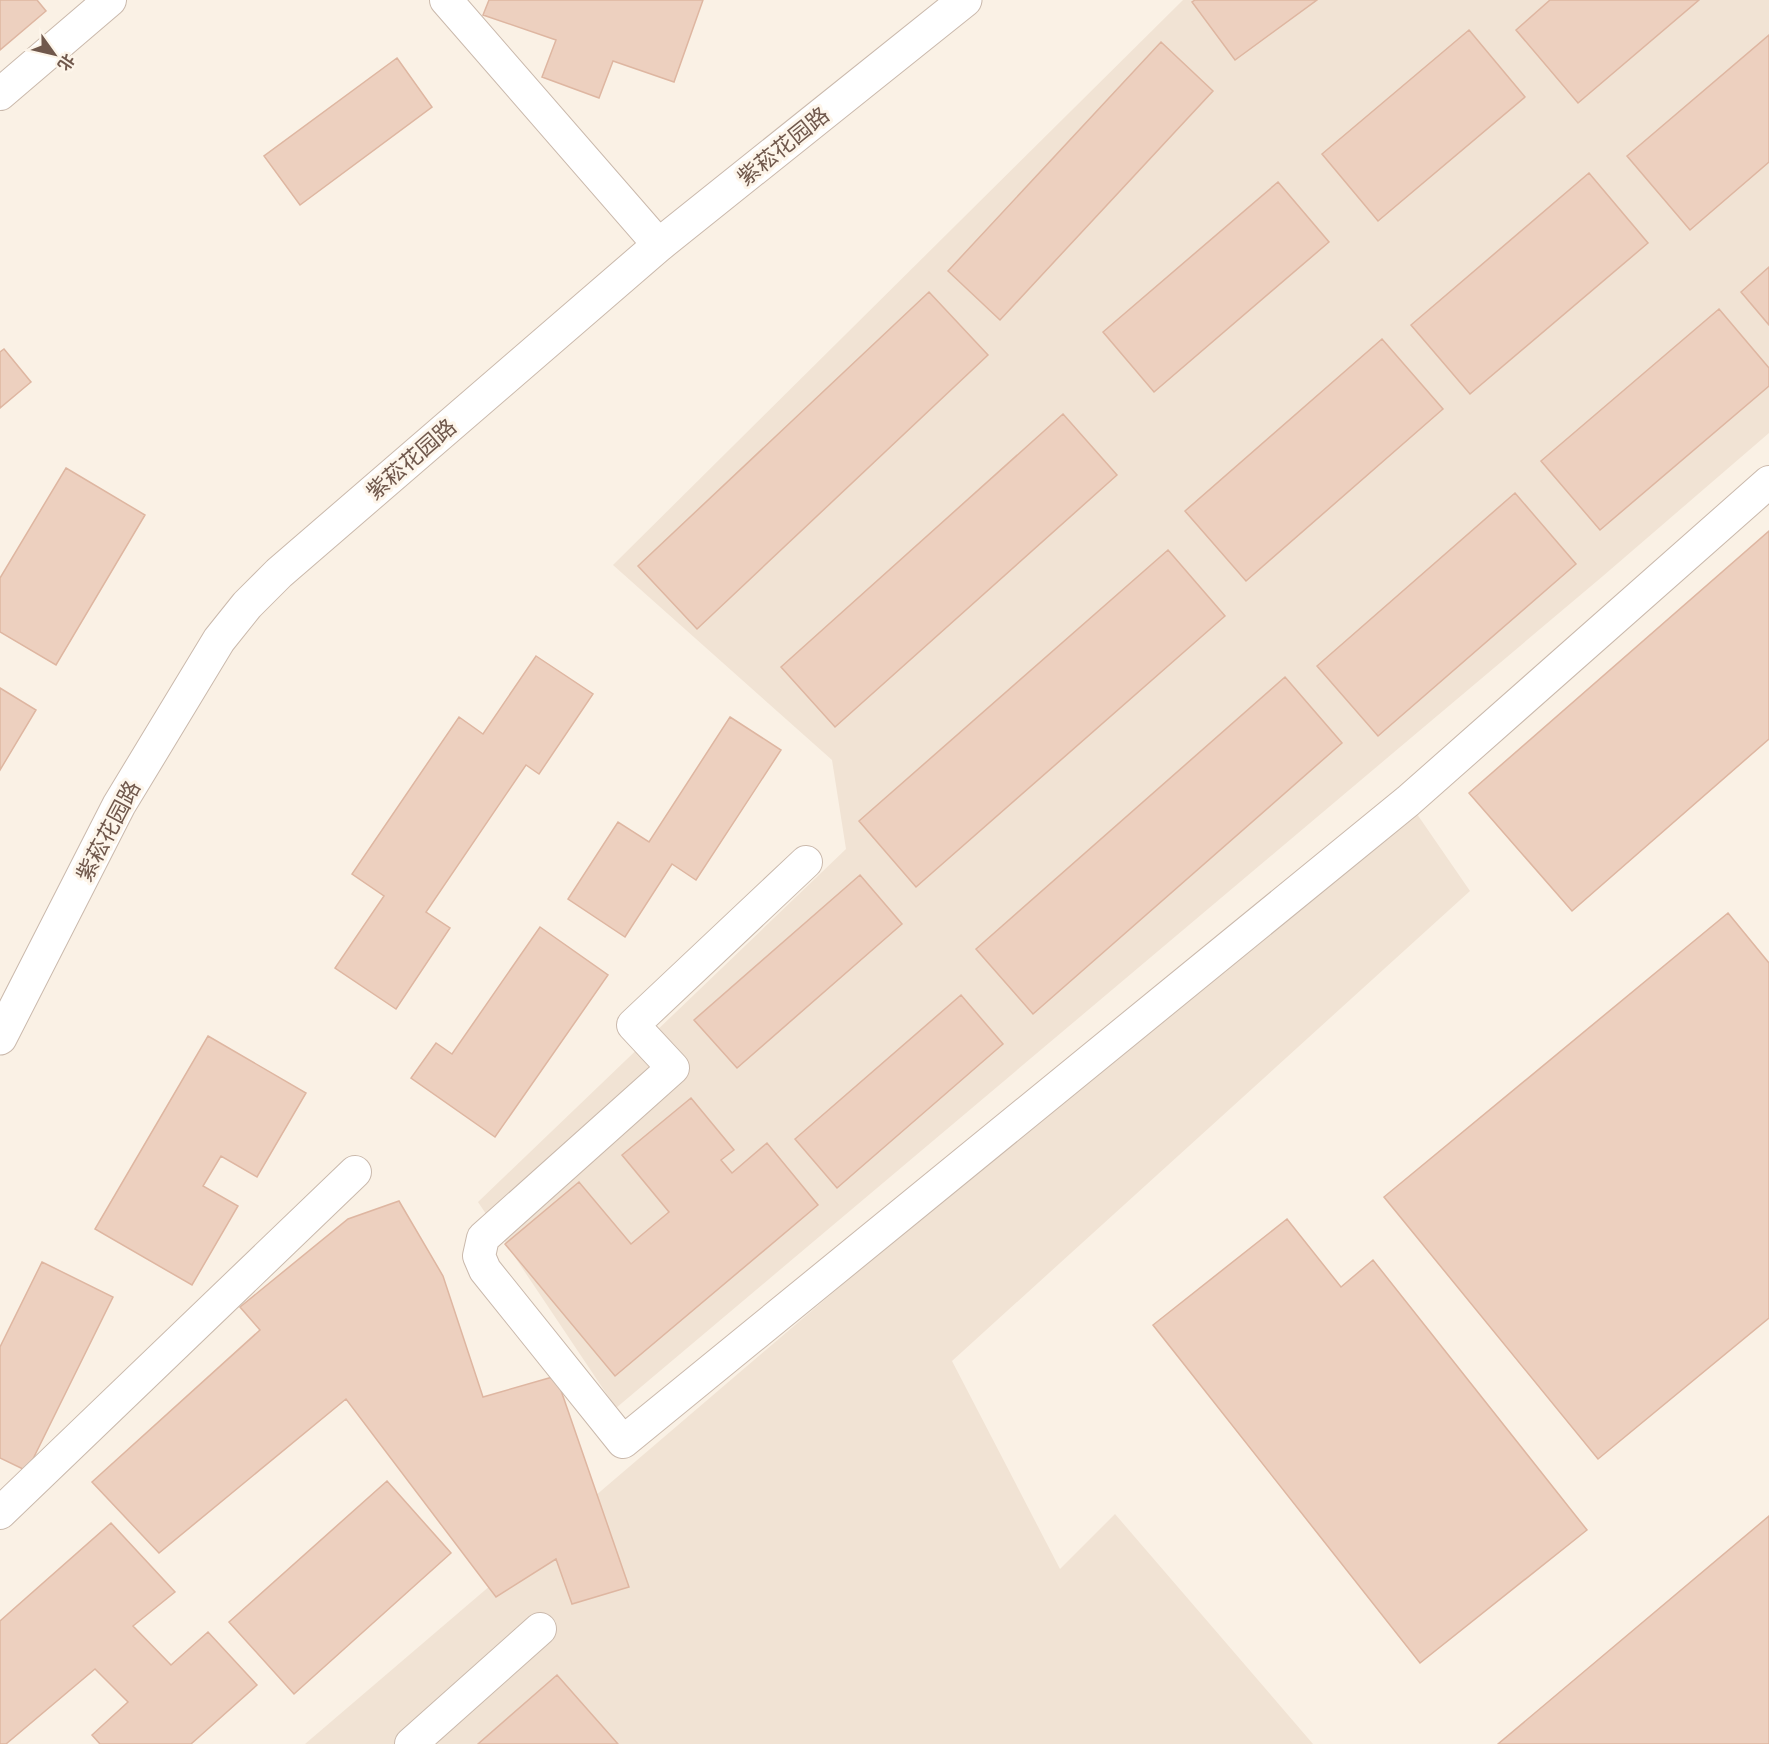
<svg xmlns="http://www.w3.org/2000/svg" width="1769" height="1744" font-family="'Alegreya Sans','Noto Sans SC',sans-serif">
  <rect width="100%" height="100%" fill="#faf1e5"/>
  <path fill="#f1e3d4" d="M1183,0H1769V433L1603,576L616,1408L478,1202L846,849L832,760L613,565Z
    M1408,801L1470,891L952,1361L1060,1569L1115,1514L1313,1744H305Z"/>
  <path fill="#edd0bf" stroke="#deb6a1" stroke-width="1.5" d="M0,0H37L46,11L0,50Z
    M489,0H703L674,82L613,61L599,98L542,77L556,40L483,15Z
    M1195,0H1317L1235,60L1192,2Z
    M1550,0H1699L1578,103L1516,30Z
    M1469,30L1525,97L1378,221L1322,154Z
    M1769,35V162L1690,230L1627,156Z
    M1161,42L1213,91L1000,320L948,271Z
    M397,58L432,107L300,205L264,156Z
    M1589,173L1648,243L1470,394L1411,325Z
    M1278,182L1329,242L1154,392L1103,332Z
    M1769,267V325L1741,292Z
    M929,292L988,355L697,629L638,566Z
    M1719,309L1769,368V386L1600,530L1541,461Z
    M1382,339L1443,409L1246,581L1185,511Z
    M4,349L31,382L0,408V352Z
    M1063,414L1117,475L835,727L781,667Z
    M66,468L145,515L56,665L0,632V578Z
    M1515,493L1576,564L1378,736L1317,666Z
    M1769,531V739L1572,911L1469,793Z
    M1168,550L1225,616L916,887L859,821Z
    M536,656L593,694L539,774L526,765L426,912L450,928L396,1009L335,968L384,896L352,874L459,717L483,734Z
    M1285,677L1342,743L1033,1014L976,949Z
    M0,688L36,710L0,770Z
    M730,717L781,750L696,880L672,864L625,937L568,899L618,822L649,842Z
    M860,875L902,924L737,1068L694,1020Z
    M1728,913L1769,963V1318L1598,1459L1384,1197Z
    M540,927L608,975L495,1137L411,1078L436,1043L452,1054Z
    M961,995L1003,1044L837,1188L795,1139Z
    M208,1036L306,1093L257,1177L221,1156L203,1186L238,1206L192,1285L95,1229Z
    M691,1098L734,1150L721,1160L732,1173L767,1143L818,1205L615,1376L505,1244L579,1182L631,1244L669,1212L622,1155Z
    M399,1201L443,1276L483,1397L556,1376L629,1587L572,1604L556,1559L496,1597L346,1399L159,1553L92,1482L260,1330L240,1307L348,1219Z
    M1287,1219L1341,1287L1373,1260L1587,1530L1420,1663L1153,1325Z
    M42,1262L113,1297L27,1471L0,1458V1347Z
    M387,1481L451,1553L294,1694L229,1622Z
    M1769,1516V1744H1498Z
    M111,1523L175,1592L133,1626L171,1665L208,1632L257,1685L191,1744H100L92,1735L128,1702L95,1669L6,1744H0V1621Z
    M557,1675L618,1744H478Z"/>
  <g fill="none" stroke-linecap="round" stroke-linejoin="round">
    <g stroke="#cab9ac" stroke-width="34">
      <path id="minor" d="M446,0L659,245
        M0,94L110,0
        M806,862L633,1025L673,1068L483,1238L479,1256L485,1270L623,1442L1408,801L1769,482
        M0,1513L355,1172
        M411,1744L540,1629"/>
    </g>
    <g stroke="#cab9ac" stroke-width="35">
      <path id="tertiary" d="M0,1038L119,805L219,640L247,605L279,573L659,245L965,0"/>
    </g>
    <use href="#minor" stroke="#fff" stroke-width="32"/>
    <use href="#tertiary" stroke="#fff" stroke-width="33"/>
  </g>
  <g text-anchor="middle" stroke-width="6" stroke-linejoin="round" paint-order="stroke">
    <g font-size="22" fill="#70584c" stroke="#fdf5ea">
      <text transform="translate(783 146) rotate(-39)" y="8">紫菘花园路</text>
      <text transform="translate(411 459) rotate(-41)" y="8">紫菘花园路</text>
      <text transform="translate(108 831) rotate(-62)" y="8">紫菘花园路</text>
    </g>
  </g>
  <g transform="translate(54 54) rotate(124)" stroke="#fdf5ea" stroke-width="4.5" paint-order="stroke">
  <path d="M0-4.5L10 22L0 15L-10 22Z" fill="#70584c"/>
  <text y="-9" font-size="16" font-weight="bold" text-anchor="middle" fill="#70584c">北</text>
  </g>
</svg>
